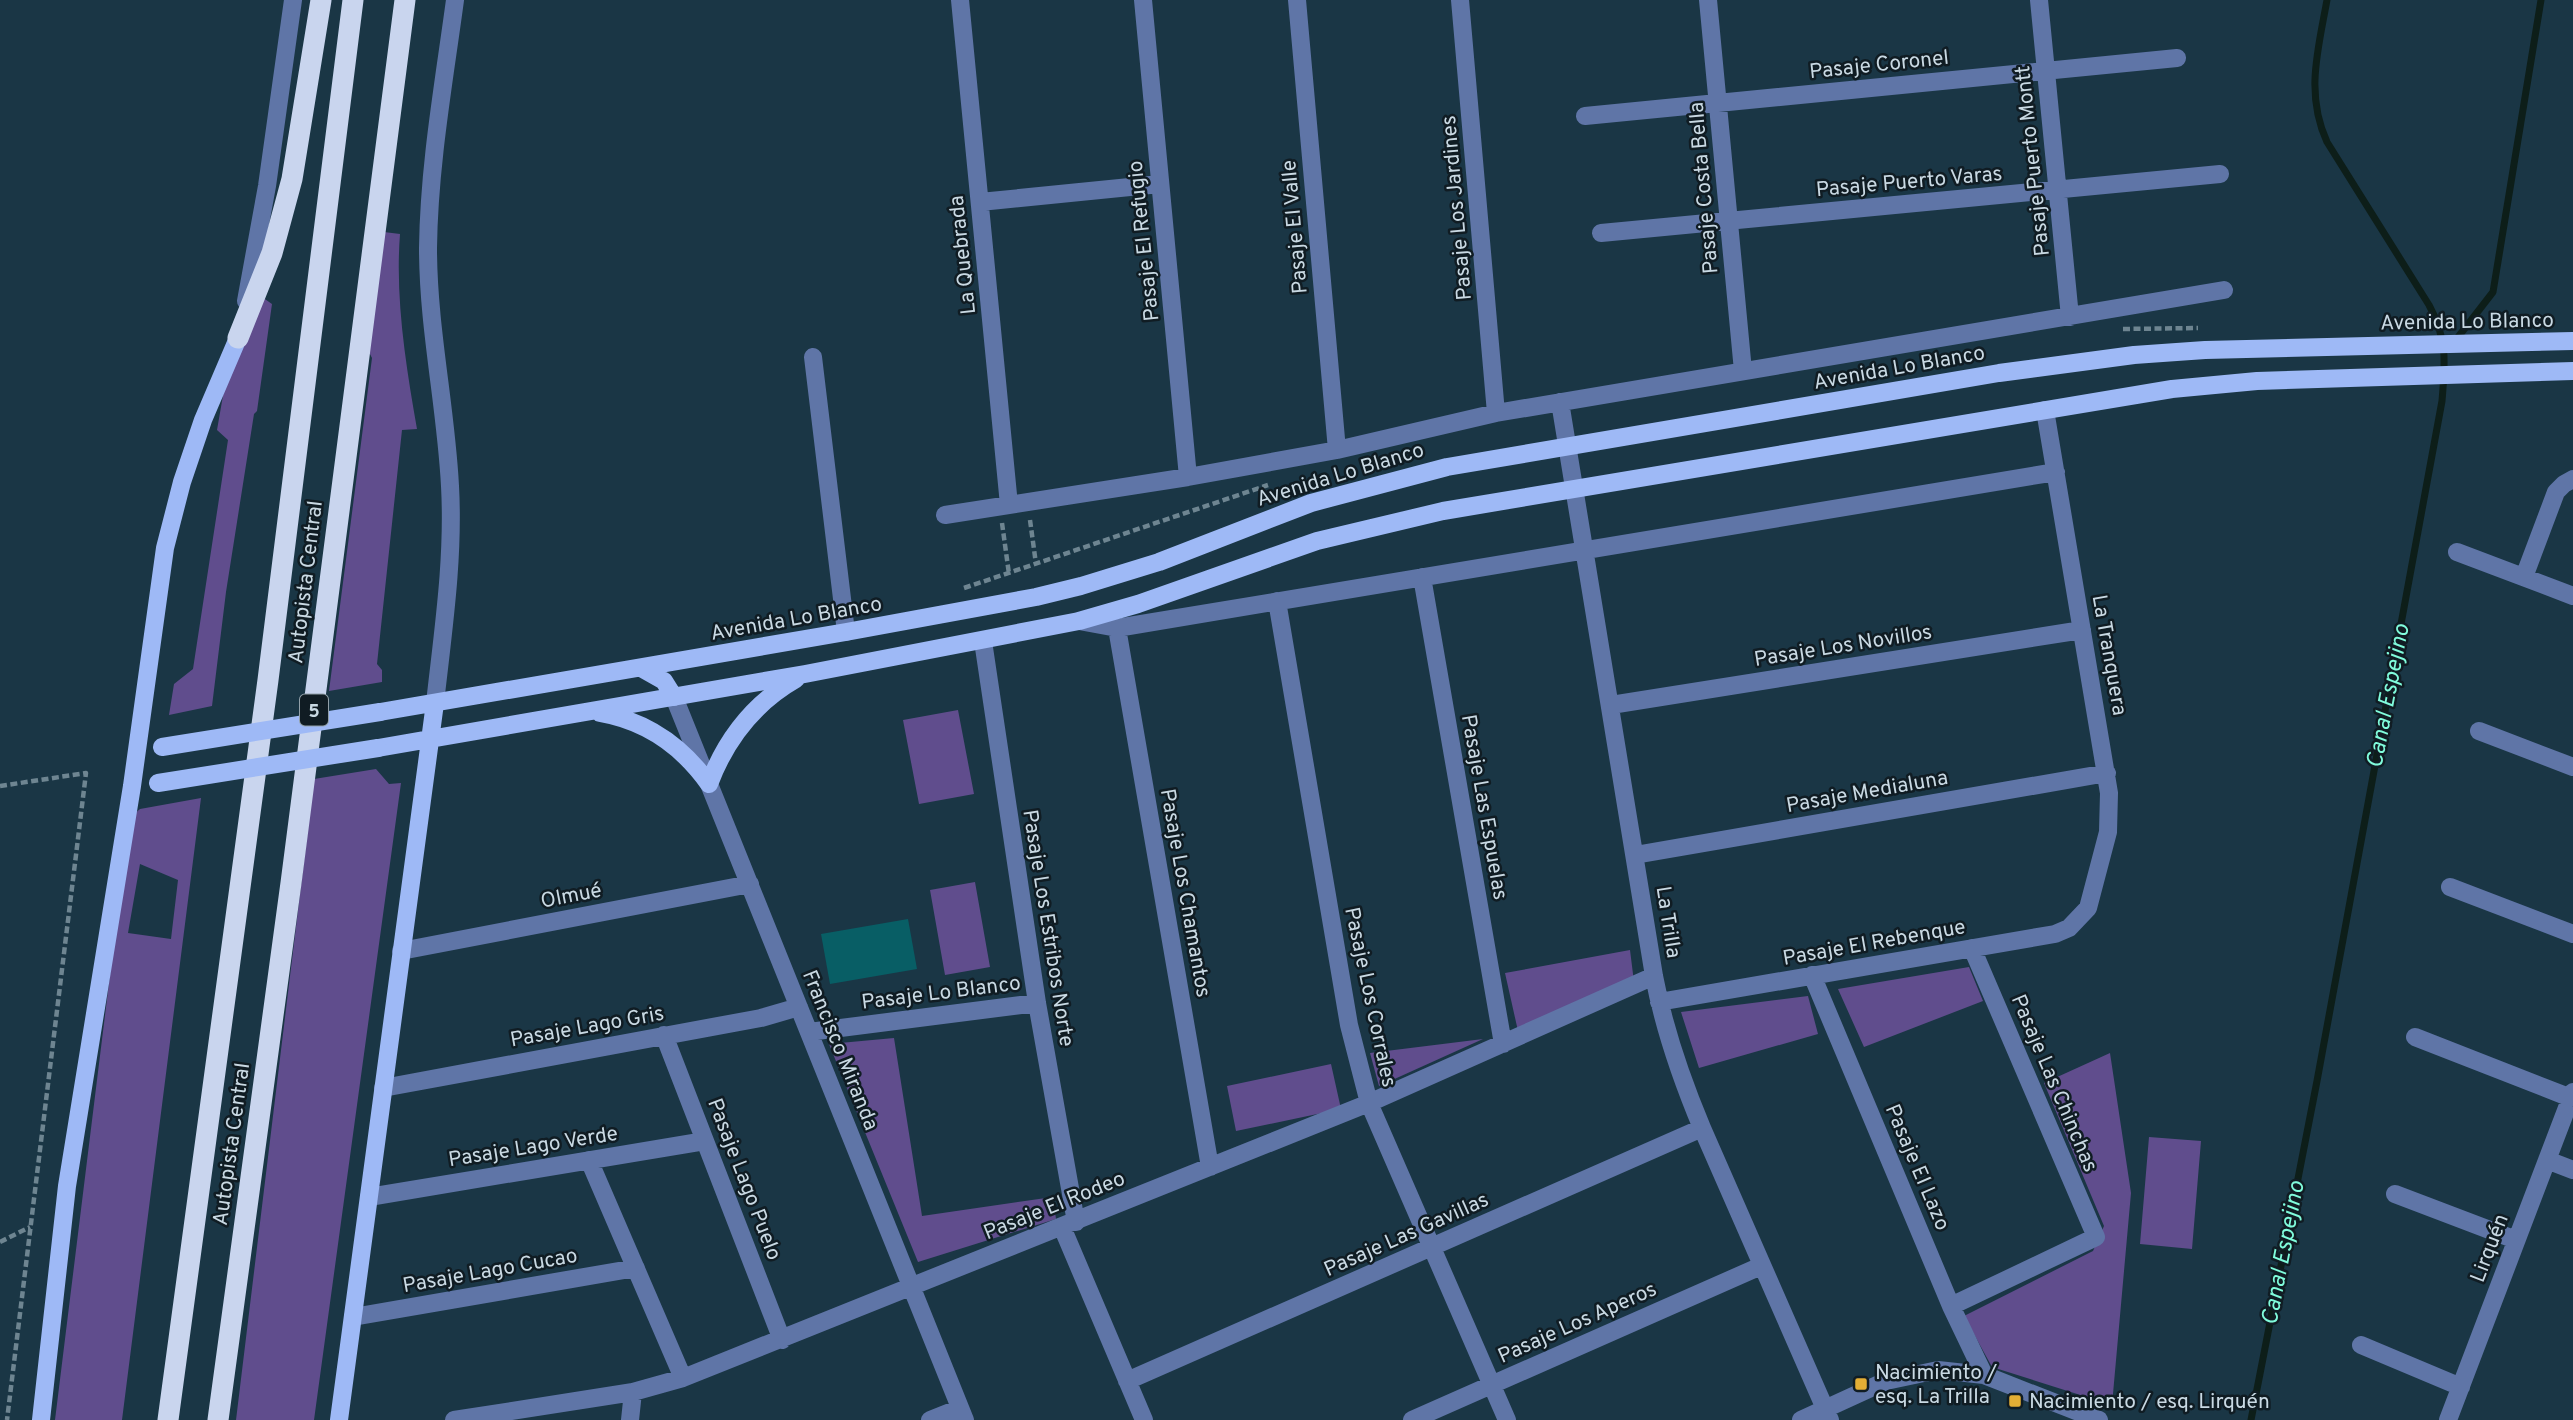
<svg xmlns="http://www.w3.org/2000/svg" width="2573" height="1420" font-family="Overpass,sans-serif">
  <rect width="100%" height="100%" fill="#1a3645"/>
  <path fill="#604d8d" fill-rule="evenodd" d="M384,232L400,234C395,299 406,366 417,429L402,430L377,664L382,670V682L329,691L372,358L367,348Z
    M259,295L272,304L257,411L254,414L226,592L212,706L169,715L174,684L193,669L228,440L217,430L225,384Z
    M958,710L974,794L919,804L903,720Z
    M376,769L389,784L401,783L314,1420H236L314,779Z
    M201,798L122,1420H55L129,821L133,815L140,809ZM140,864L178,880L171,939L128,933Z
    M975,882L990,967L945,975L930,890Z
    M1630,950L1634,982L1518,1031L1505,973Z
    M1969,967L1983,1001L1864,1047L1838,989Z
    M1808,996L1818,1034L1699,1068L1681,1012Z
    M894,1038L922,1216L1053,1197L1056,1219L918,1262L829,1044Z
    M1483,1039L1379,1086L1370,1053Z
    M2110,1053L2131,1193L2112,1405L1992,1367L1964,1316L2093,1251L2104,1226L2044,1083Z
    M1331,1064L1341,1109L1236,1131L1227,1086Z
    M2149,1137L2201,1141L2192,1249L2140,1244Z"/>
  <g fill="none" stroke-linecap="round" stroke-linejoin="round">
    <path stroke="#0d1e19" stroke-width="7" d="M2455,341L2493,292L2541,0
      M2251,1420L2317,1081L2442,401C2445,363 2448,340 2429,305L2327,142C2305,94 2318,50 2327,0"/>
  </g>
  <path fill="#085e65" d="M908,919L917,969L830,984L821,934Z"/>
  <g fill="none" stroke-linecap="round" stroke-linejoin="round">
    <path stroke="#6e8591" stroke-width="4.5" stroke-dasharray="7 3.5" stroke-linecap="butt" d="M2123,329L2198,328
      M1030,520L1036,564
      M1002,523L1009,574
      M964,588L1268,485
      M0,786L86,773L7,1420
      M0,1242L30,1227"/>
    <path stroke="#5f75a7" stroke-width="18" d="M960,0L1009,505
      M1143,0L1188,477
      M1297,0L1337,450
      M1460,0L1496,413
      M1708,0L1743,371
      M2039,0L2070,317
      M1585,116L2177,58
      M980,202L1160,184
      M1601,233L2220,174
      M246,301L267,186L293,0
      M813,357L846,632
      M1560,402L1654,976C1664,1029 1681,1078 1702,1128L1830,1420
      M945,515L1188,477L1337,450L1496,413L2224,290
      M2457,552L2573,596
      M1422,577L1503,1044
      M2524,577L2556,492L2564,484L2573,479
      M1277,601L1349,1025L1369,1103L1507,1420
      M1079,621L1117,628L2056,472
      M1117,628L1210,1167
      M983,641L1037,1003L1076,1222
      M674,697L965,1420
      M435,703C443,631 454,559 450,486C446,407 428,328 428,248C429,165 444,82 455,0
      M1611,705L2082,630
      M2479,731L2573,767
      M1635,855L2107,773
      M2450,887L2573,934
      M401,951L750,884
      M1812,975L1951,1306L1984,1375
      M1659,1002L2055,934L2069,928L2088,908L2108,832L2109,793L2045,410
      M809,1032L1037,1003
      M664,1035L782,1340
      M2415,1037L2571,1098
      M383,1088L761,1018L799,1007
      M589,1160L683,1378
      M2547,1160L2573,1170
      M2395,1194L2516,1240
      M369,1197L705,1141
      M1062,1227L1144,1420
      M1951,1306L2096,1237L1972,948
      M353,1317L636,1268
      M2361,1345L2461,1387
      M1127,1381L1702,1128
      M454,1420L633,1392L683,1378L1369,1103L1654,976
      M630,1420L633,1392
      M930,1420L960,1408
      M1412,1420L1761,1266
      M1801,1420L1886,1381L1938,1370L1984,1375L2099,1420
      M2448,1420L2573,1092"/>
    <path stroke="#9eb9f6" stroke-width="18" d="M641,668L664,681L674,697
      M380,712L846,632L1036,597L1081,586L1159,562L1311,503L1447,467L1999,373L2134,355L2205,350L2573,341
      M600,713C647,721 682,746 709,784
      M378,748L805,674L1079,621L1138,604L1317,541L1443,511L2172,389L2257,381L2573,371
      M709,784C726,739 754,703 796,679
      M41,1420L67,1186L132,786L165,548L182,482L203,420L238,338
      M339,1420L435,703"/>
    <path stroke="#c9d5ee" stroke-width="21" d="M238,338L272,253L292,179L321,0
      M168,1420L268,680L353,0
      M218,1420L291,883L405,0"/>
    <path stroke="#9eb9f6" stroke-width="18" d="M162,747L380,712
      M158,783L378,748"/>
  </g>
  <g fill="#e3ae35" stroke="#101c23" stroke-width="2.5">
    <rect x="1854" y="1377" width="14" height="14" rx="3.5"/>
    <rect x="2008" y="1394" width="14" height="14" rx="3.5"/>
  </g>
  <g text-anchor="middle" stroke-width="5" stroke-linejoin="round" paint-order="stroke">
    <rect fill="#101c23" stroke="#92a0a9" stroke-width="2" x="300" y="694.5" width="28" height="31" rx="5"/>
    <g font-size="19" font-weight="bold" fill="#c9d9e3">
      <text x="314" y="717">5</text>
    </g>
    <g font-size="21" fill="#c9d9e3" stroke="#101c23">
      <text transform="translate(1879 64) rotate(-6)" y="7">Pasaje Coronel</text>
      <text transform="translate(2032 161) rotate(-96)" y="7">Pasaje Puerto Montt</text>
      <text transform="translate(1909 181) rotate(-5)" y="7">Pasaje Puerto Varas</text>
      <text transform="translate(1703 188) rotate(-95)" y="7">Pasaje Costa Bella</text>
      <text transform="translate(1456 208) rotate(-95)" y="7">Pasaje Los Jardines</text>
      <text transform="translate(1294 227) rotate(-95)" y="7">Pasaje El Valle</text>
      <text transform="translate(1143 241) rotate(-96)" y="7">Pasaje El Refugio</text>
      <text transform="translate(962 255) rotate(-96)" y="7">La Quebrada</text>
      <text transform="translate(2467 321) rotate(-1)" y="7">Avenida Lo Blanco</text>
      <text transform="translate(1899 367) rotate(-10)" y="7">Avenida Lo Blanco</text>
      <text transform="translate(1340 474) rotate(-17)" y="7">Avenida Lo Blanco</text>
      <text transform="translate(305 582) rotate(-83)" y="7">Autopista Central</text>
      <text transform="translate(796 618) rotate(-10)" y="7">Avenida Lo Blanco</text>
      <text transform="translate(1843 645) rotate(-9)" y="7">Pasaje Los Novillos</text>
      <text transform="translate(2110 655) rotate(80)" y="7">La Tranquera</text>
      <text transform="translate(1867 791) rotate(-10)" y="7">Pasaje Medialuna</text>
      <text transform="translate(1485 807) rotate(80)" y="7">Pasaje Las Espuelas</text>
      <text transform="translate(1186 893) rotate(80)" y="7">Pasaje Los Chamantos</text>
      <text transform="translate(571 895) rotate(-11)" y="7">Olmué</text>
      <text transform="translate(1669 922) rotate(81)" y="7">La Trilla</text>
      <text transform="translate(1049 928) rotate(81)" y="7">Pasaje Los Estribos Norte</text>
      <text transform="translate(1874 942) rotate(-10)" y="7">Pasaje El Rebenque</text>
      <text transform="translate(941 992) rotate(-7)" y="7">Pasaje Lo Blanco</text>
      <text transform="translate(1371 997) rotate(78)" y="7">Pasaje Los Corrales</text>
      <text transform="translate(587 1026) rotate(-10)" y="7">Pasaje Lago Gris</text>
      <text transform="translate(841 1050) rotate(68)" y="7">Francisco Miranda</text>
      <text transform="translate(2055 1083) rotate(67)" y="7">Pasaje Las Chinchas</text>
      <text transform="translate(231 1144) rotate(-82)" y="7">Autopista Central</text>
      <text transform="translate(533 1146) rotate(-9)" y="7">Pasaje Lago Verde</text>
      <text transform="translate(1918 1167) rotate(67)" y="7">Pasaje El Lazo</text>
      <text transform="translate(745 1179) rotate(69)" y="7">Pasaje Lago Puelo</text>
      <text transform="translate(1054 1205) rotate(-22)" y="7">Pasaje El Rodeo</text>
      <text transform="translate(1406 1234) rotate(-24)" y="7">Pasaje Las Gavillas</text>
      <text transform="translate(2489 1248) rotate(-69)" y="7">Lirquén</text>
      <text transform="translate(490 1270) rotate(-10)" y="7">Pasaje Lago Cucao</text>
      <text transform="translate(1577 1322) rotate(-24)" y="7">Pasaje Los Aperos</text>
    </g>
    <g font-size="21" fill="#c9d9e3" stroke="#101c23" text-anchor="start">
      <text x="1875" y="1379">Nacimiento /<tspan x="1875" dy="24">esq. La Trilla</tspan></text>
      <text x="2029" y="1408">Nacimiento / esq. Lirquén</text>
    </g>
    <g font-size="23" font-style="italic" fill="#80fcdc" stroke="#101c23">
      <text transform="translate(2387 696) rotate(-79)" y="8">Canal Espejino</text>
      <text transform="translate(2282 1253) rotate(-79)" y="8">Canal Espejino</text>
    </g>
  </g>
</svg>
